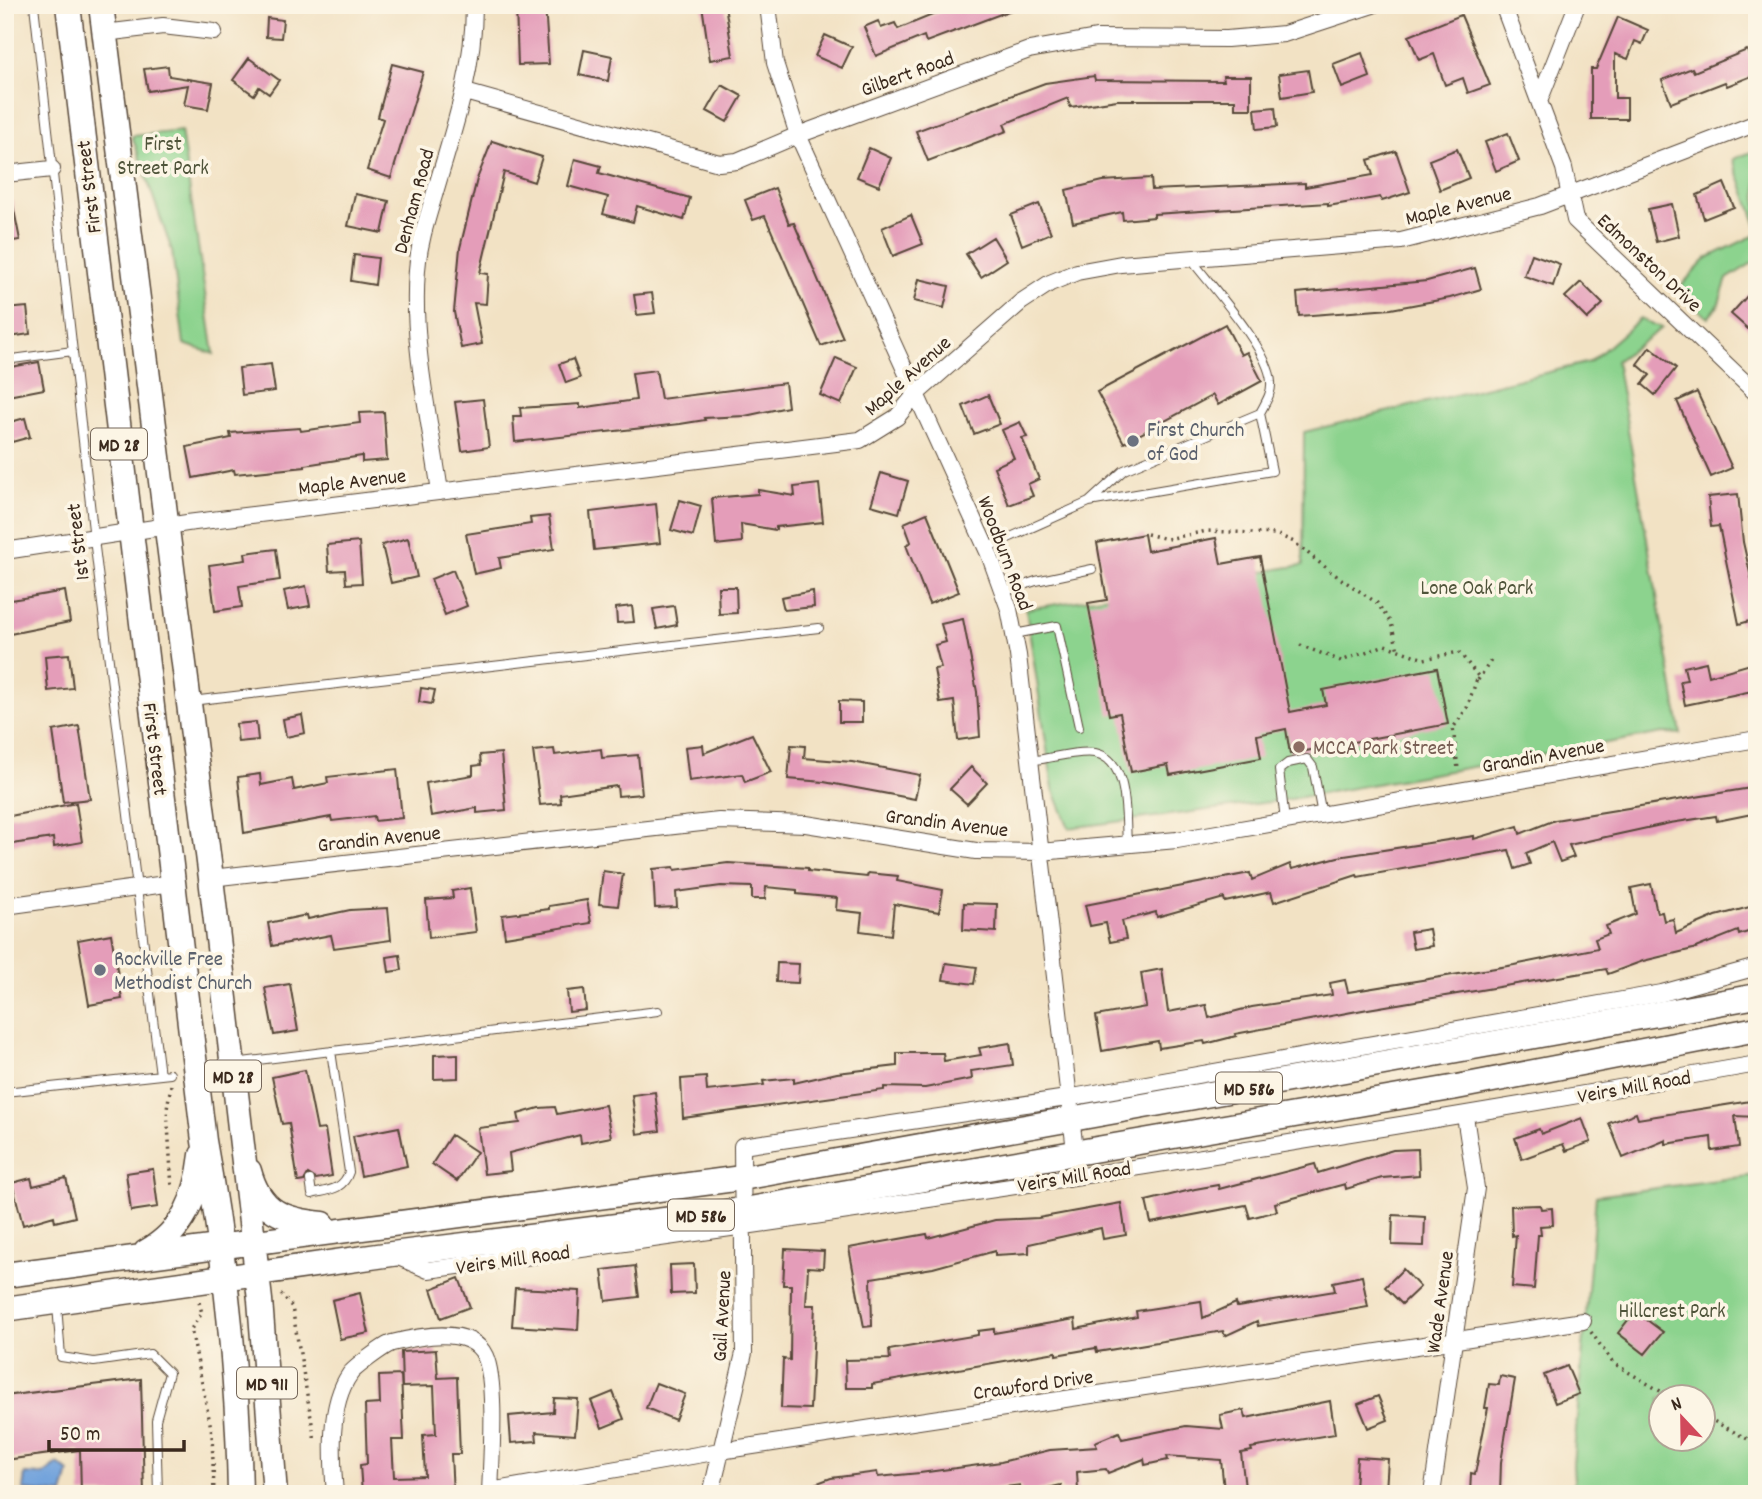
<svg xmlns="http://www.w3.org/2000/svg" width="1762" height="1499" font-family="Dekko,sans-serif">
  <rect width="100%" height="100%" fill="#fcf5e5"/>
  <filter id="ink" filterUnits="userSpaceOnUse"><feTurbulence type="fractalNoise" baseFrequency=".0143" numOctaves="2"/><feDisplacementMap in="SourceGraphic" scale="14" xChannelSelector="R" yChannelSelector="G"/><feConvolveMatrix kernelMatrix="1 2 1 2 8 2 1 2 1" color-interpolation-filters="sRGB"/></filter>
  <filter id="wash" filterUnits="userSpaceOnUse"><feTurbulence type="fractalNoise" baseFrequency=".00686" numOctaves="4" result="noise"/><feDisplacementMap in="SourceGraphic" scale="28" xChannelSelector="R" yChannelSelector="G"/><feGaussianBlur stdDeviation="1.57" result="paint"/><feColorMatrix in="noise" values="0 0 0 0 0 0 0 0 0 0 0 0 0 0 0 0 0 1.4 0 .05"/><feComposite in="paint" operator="in"/></filter>
  <g filter="url(#wash)">
    <rect width="100%" height="100%" fill="#f2e2c4"/>
    <path fill="#8cd38e" stroke="#647e56" stroke-width="2" fill-rule="evenodd" d="M181,131L214,354L184,344L172,251L132,136Z
      M1757,150V226L1733,159Z
      M1757,234V260L1727,279L1718,306L1708,318L1677,290L1707,258Z
      M1640,319L1662,328L1616,361L1681,734L1663,733L1285,800L1069,828L1053,789L1026,609L1303,565L1304,432L1590,362Z
      M1757,1175V1494H1575L1573,1465L1596,1196ZM1660,1398H1702V1440H1660Z"/>
    <path fill="#72a3dc" stroke="#56667d" stroke-width="2" d="M58,1464L69,1472L63,1494L23,1490L25,1474L43,1475Z"/>
    <g id="blocks">
      <path fill="#e49db9" d="M516,5H545L549,64L518,65Z
        M702,5H725L733,56L710,60Z
        M957,5L1022,6L926,42L924,36L876,56L864,27L878,21L881,28L895,23L898,29Z
        M1461,15L1490,85L1468,93L1463,78L1445,85L1434,54L1419,60L1409,36Z
        M1618,17L1648,30L1642,44L1635,41L1628,59L1615,54V98H1627V119H1591V69H1596Z
        M267,18L283,20L281,38L266,37Z
        M825,35L852,47L842,68L815,56Z
        M584,50L612,56L608,81L579,75Z
        M1747,50L1757,74L1727,86L1725,82L1671,103L1662,80L1692,68L1694,72Z
        M1362,53L1370,77L1342,88L1333,64Z
        M249,58L279,80L269,94L259,87L254,95L233,80Z
        M392,64L423,72L391,178L367,170L383,119L378,117Z
        M168,66L169,76L213,83L208,109L184,105L188,85L148,91L144,69Z
        M1308,70L1312,92L1282,97L1279,74Z
        M1094,76L1095,80L1224,81L1223,76H1251V109H1235V100H1117L1070,107L1068,98L1004,124L1007,131L928,161L916,131L1045,83Z
        M722,85L742,96L727,122L707,111Z
        M1275,107L1277,127L1257,129L1255,109Z
        M1508,133L1519,161L1496,171L1485,142Z
        M492,141L542,157L534,182L504,172L480,273L488,274L486,304L474,303L482,344L461,348L454,312L460,248L477,179Z
        M869,148L891,158L879,186L857,177Z
        M1457,149L1469,178L1440,190L1429,160Z
        M1396,151L1410,192L1382,201L1380,197L1328,206V203L1154,214V217L1123,220L1122,212L1073,223L1066,190L1103,181L1151,178L1152,190L1305,183V187L1373,175L1368,160Z
        M575,159L601,166L599,173L690,198L684,220L637,206L633,222L603,214L608,197L568,186Z
        M1724,183L1734,207L1704,219L1697,195Z
        M775,188L789,224L794,223L843,338L821,346L765,216L753,220L745,200Z
        M355,194L389,201L382,233L348,226Z
        M5,200H12L20,240L5,242Z
        M1039,204L1051,233L1022,245L1011,215Z
        M1672,204L1679,236L1656,242L1648,209Z
        M911,215L923,244L893,256L882,228Z
        M993,237L1007,260L981,277L966,254Z
        M1532,254L1560,264L1553,286L1524,276Z
        M354,255L378,258L375,285L351,281Z
        M1475,268L1481,289L1450,298L1391,309L1299,316L1297,293L1427,281Z
        M919,279L949,286L944,308L914,301Z
        M1581,282L1603,304L1587,319L1565,297Z
        M1757,285V337L1731,314Z
        M652,293L655,313L637,315L634,295Z
        M27,307L30,334L9,337L6,309Z
        M1225,324L1241,355L1247,352L1262,381L1218,405L1213,395L1124,443L1097,392Z
        M1650,347L1676,368L1655,395L1642,384L1650,375L1637,364Z
        M836,358L857,367L841,404L820,395Z
        M573,359L580,378L566,383L559,364Z
        M39,362L44,389L8,396L5,368Z
        M271,364L275,391L242,395L239,368Z
        M656,370L661,399L785,383L788,407L745,416L704,418L705,420L680,424L515,442L513,416H521L520,408L580,404V408L636,400L632,373Z
        M1697,392L1732,468L1711,477L1677,401Z
        M988,395L1000,424L974,434L963,406Z
        M483,399L489,447L462,451L455,402Z
        M384,412L387,460L362,462V456L305,465V467L235,474L234,470L193,478L187,447L231,438L230,433L300,428L301,431L360,423L359,413Z
        M25,418L30,437L12,442L7,423Z
        M1020,422L1027,437L1022,438L1039,479L1028,484L1033,496L1009,505L994,467L1014,458L1002,430Z
        M881,473L908,481L899,513L871,505Z
        M819,484L823,522L776,527V530L741,524L742,542L716,545L712,498L758,494V490L795,496L794,487Z
        M1738,494L1743,542L1757,604V619L1739,624L1719,526L1711,527L1708,497Z
        M680,500L701,506L693,536L671,530Z
        M656,504L660,543L594,550L590,512Z
        M927,513L959,592L929,604L906,545L911,542L904,523Z
        M549,516L554,549L499,558L501,568L474,574L466,534L531,524L530,518Z
        M1144,534L1147,551L1216,538L1221,564L1260,557L1290,712L1326,705L1323,690L1437,668L1448,724L1290,754L1286,729L1257,735L1261,758L1170,775L1168,765L1131,772L1120,713L1109,715L1088,603L1107,600L1097,543Z
        M408,538L417,577L391,583L382,545Z
        M359,542L362,583L346,584L345,570L329,571L327,545Z
        M276,549L280,580L239,586L242,607L215,611L209,565L246,560L245,553Z
        M453,570L467,606L445,615L431,579Z
        M306,586L310,606L288,610L284,591Z
        M718,587H736L737,613L719,614Z
        M65,591L70,622L5,635V601Z
        M813,591L814,607L784,610L781,597Z
        M632,606L634,622L617,623L616,608Z
        M674,606L677,625L657,629L653,609Z
        M963,619L977,692L980,737L958,740L954,701L940,703L934,669L941,668L935,645L946,642L941,624Z
        M69,654L73,688L48,691L45,656Z
        M1706,662L1709,676L1754,663L1757,665V690L1685,705L1680,681L1687,680L1684,667Z
        M421,688L435,690L432,704L419,702Z
        M839,701L862,702V722H839Z
        M302,715L305,733L286,737L283,719Z
        M256,722L258,740L238,742L236,724Z
        M79,726L90,799L63,802L53,731Z
        M752,734L771,772L745,782L742,774L689,781L685,747L703,745L704,753Z
        M791,745L805,746L804,758L852,762L920,775L915,799L824,782L788,779Z
        M554,749L555,755L601,749L602,758L638,755L642,794L618,796L617,786L560,794L561,803L540,805L533,751Z
        M501,753L506,810L477,813V808L431,816L426,783L473,775V766L481,765L480,755Z
        M971,767L987,783L967,804L950,789Z
        M397,769L402,818L375,821L374,816L332,821L331,817L244,833L238,777L260,774L261,785L292,779L294,790L328,783L327,777Z
        M1757,787V813L1717,821L1716,816L1670,823L1569,845L1574,857L1560,862L1552,842L1526,853L1530,864L1515,869L1509,850L1358,877L1357,875L1274,902L1271,892L1225,902L1224,898L1157,917L1156,912L1122,921L1126,939L1110,942L1106,923L1090,926L1085,905L1250,873L1252,880L1290,864L1292,869L1338,857L1474,836V839L1518,826L1520,834L1555,820Z
        M76,803L82,842L54,847L53,838L5,845V817Z
        M728,863L808,868V871L867,877L868,873L898,876L897,881L943,890L939,912L894,904L891,935L860,931L862,913L836,910L837,898L797,894V890L766,887L765,899H752V887L721,886L676,892L677,907L655,908L653,869L674,867L675,870Z
        M603,871L623,874L618,906L599,904Z
        M1651,884L1657,913L1662,912L1664,921L1673,919L1676,933L1716,916L1757,905V929L1739,935L1738,931L1693,949L1643,961L1608,974L1606,969L1368,1009L1235,1034L1236,1036L1205,1044L1204,1041L1159,1048L1158,1041L1102,1051L1096,1016L1146,1007L1141,973L1162,969L1168,1012L1206,1005L1209,1018L1252,1007L1332,995L1330,983L1345,980L1348,992L1514,965L1598,948L1595,939L1609,934L1606,926L1636,914L1631,888Z
        M470,888L476,932L429,938L426,900L453,898L452,891Z
        M587,900L591,923L505,937L502,915L549,909V906Z
        M964,903L997,904L996,932L963,930Z
        M388,908L391,940L334,948L331,935L272,946L268,923L307,915L308,919L350,910Z
        M1429,929L1432,946L1413,949L1410,932Z
        M111,934L122,999L89,1005L78,940Z
        M400,955L402,970L389,972L387,957Z
        M777,963L799,964L798,983L776,982Z
        M946,963L977,967L974,984L943,980Z
        M290,984L298,1031L274,1035L265,988Z
        M584,989L586,1010L569,1012L567,991Z
        M1010,1043L1013,1065L971,1071L972,1079L925,1088L884,1087V1090L683,1118L681,1079L706,1077L707,1091L764,1085L763,1081L794,1078V1083L837,1073L897,1066V1053H943L944,1061L981,1055L979,1048Z
        M458,1054V1078L434,1079V1055Z
        M305,1070L317,1130L325,1129L332,1176L316,1179L308,1174L304,1181L298,1182L289,1123L282,1124L272,1077Z
        M655,1092L660,1131L637,1134L632,1095Z
        M1757,1100V1117L1735,1116L1739,1147L1712,1151L1711,1137L1666,1144V1140L1623,1158L1609,1123L1636,1113L1638,1119Z
        M605,1105L611,1137L581,1143L580,1135L509,1153L511,1171L484,1174L478,1128L520,1123L518,1114L539,1108L555,1107L557,1114Z
        M1582,1118L1591,1142L1566,1151L1563,1144L1522,1159L1515,1138L1539,1129L1541,1134Z
        M399,1127L407,1166L361,1176L353,1136Z
        M451,1135L477,1152L457,1181L432,1164Z
        M1418,1149L1419,1175L1382,1178L1346,1189L1345,1184L1275,1203L1277,1211L1250,1218L1246,1205L1151,1223L1146,1201L1195,1189L1218,1185L1219,1189L1315,1164L1318,1173L1393,1150Z
        M153,1169L158,1207L131,1211L126,1173Z
        M31,1178L33,1186L66,1178L75,1217L55,1222L54,1216L23,1225L12,1183Z
        M1121,1203L1126,1235L1103,1239L1101,1228L1029,1244V1253L995,1255V1251L933,1268L871,1278L872,1326L864,1327L849,1248L927,1234L928,1238L995,1220L1038,1218Z
        M1540,1205L1541,1209L1552,1208L1553,1225L1540,1226L1541,1235H1538L1534,1289L1512,1287L1516,1235L1512,1236L1511,1206Z
        M1393,1215L1425,1217L1424,1246L1392,1245Z
        M785,1249L824,1251L823,1268L808,1267L806,1305H815L810,1409L781,1408L783,1359L790,1360L791,1285H783Z
        M694,1264L695,1293L671,1294L670,1265Z
        M635,1266L639,1297L606,1301L602,1270Z
        M1403,1269L1420,1287L1402,1304L1385,1287Z
        M1362,1276L1368,1307L1258,1326L1257,1321L1225,1336L1223,1331L1097,1352L1096,1348L1056,1355V1352L872,1384V1388H846L845,1360L890,1359L889,1350L978,1335V1331L994,1329V1333L1075,1319L1076,1329L1137,1317L1136,1311L1201,1301L1203,1318L1236,1303L1237,1307L1335,1291L1333,1282Z
        M459,1278L470,1307L441,1318L431,1289Z
        M515,1288L580,1291L578,1330L512,1326Z
        M360,1293L369,1333L340,1339L332,1300Z
        M1635,1311L1663,1332L1645,1354L1618,1333Z
        M436,1350L438,1378L457,1377L460,1454H451L453,1494H362L360,1465L367,1464L365,1405L380,1404L379,1376L401,1375L404,1440H392L394,1477L425,1476L423,1435L436,1434L434,1386L402,1387L401,1352Z
        M1567,1366L1579,1394L1555,1403L1544,1375Z
        M1500,1376L1515,1379L1501,1462L1500,1494H1470L1471,1473L1475,1474L1488,1408H1485L1489,1384L1499,1385Z
        M141,1379L144,1494H81L80,1450L5,1460V1396Z
        M656,1383L685,1394L675,1420L646,1408Z
        M613,1392L624,1419L602,1428L591,1401Z
        M1378,1396L1388,1420L1368,1428L1358,1404Z
        M554,1398L578,1399L575,1435L536,1432L537,1441L511,1443L509,1416L553,1412Z
        M1330,1401L1335,1434L1251,1448L1252,1451L1241,1453L1245,1488L1224,1490L1221,1460L1167,1456L1168,1460L1145,1465L1144,1459L1108,1473L1106,1469L1077,1472L1078,1490L1062,1491L1061,1485L1022,1494L1020,1485L954,1494L793,1492L831,1478L877,1472L878,1477L920,1473L1001,1462L1050,1450L1097,1447L1095,1442L1119,1432L1122,1439L1186,1426L1223,1429L1220,1415L1244,1410L1246,1418Z
        M1357,1457L1388,1459L1386,1491L1355,1489Z"/>
    </g>
  </g>
  <g filter="url(#ink)">
    <use href="#blocks" fill-opacity="0" stroke="#564637" stroke-width="2"/>
    <g fill="none" stroke-linecap="round" stroke-linejoin="round">
      <g stroke="#564637" stroke-width="10">
        <path id="service" d="M34,5L94,539L160,1075
          M1190,258C1212,287 1269,349 1271,382C1272,394 1265,403 1260,413
          M5,360L73,351
          M986,548L1089,502L1272,471L1260,413L1124,470L1089,502
          M1003,592L1036,581L1092,569
          M1014,634L1057,626L1079,727
          M191,701L819,628
          M1030,761C1046,759 1080,750 1095,753C1130,760 1125,817 1127,844
          M1285,821L1279,770L1288,763L1307,759L1313,767L1322,815
          M234,1063L658,1011
          M5,1092L170,1074
          M310,1180L312,1194C329,1190 343,1190 349,1172L331,1051
          M57,1305L61,1357L94,1362L150,1354L169,1373L156,1420L158,1494"/>
      </g>
      <g stroke="#564637" stroke-width="18">
        <path id="minor" d="M768,5L775,63L798,135L989,554L1009,609L1018,655L1075,1151
          M1503,5L1564,168L1575,220L1757,394
          M104,33L163,26L214,32
          M465,92L719,163L737,161L798,135L1029,50L1096,38L1227,39L1284,34L1373,5
          M1540,99L1577,5
          M5,174L52,169
          M440,492C430,420 411,343 417,270C419,240 430,210 438,182C456,123 474,67 474,5
          M5,551L187,523L860,440L897,417L915,395L1021,302L1050,283L1077,272L1121,264L1401,241L1540,206L1757,123
          M211,878L719,821L806,824L976,851L1040,852L1177,840L1757,739
          M5,906L173,883
          M394,1255L428,1270C872,1211 1315,1142 1757,1064
          M490,1491L720,1451L1583,1321
          M335,1494C332,1458 328,1405 350,1374C354,1368 385,1345 392,1343C419,1336 471,1325 485,1356C497,1382 491,1462 490,1494
          M711,1494L744,1353L742,1146L1067,1098L1662,993L1757,967
          M1432,1494L1476,1188L1465,1116"/>
      </g>
      <g stroke="#564637" stroke-width="27">
        <path id="primary" d="M68,5L204,1141C225,1257 238,1376 240,1494
          M101,5L211,878L260,1300L275,1494
          M249,1171C260,1212 283,1220 323,1224
          M146,1252C184,1231 197,1197 202,1155
          M5,1275L742,1178L1757,996
          M5,1309L392,1254L744,1210L1457,1087L1757,1029"/>
      </g>
      <path stroke="#564637" stroke-width="3.5" stroke-dasharray="2 5" stroke-linecap="butt" d="M1147,534L1167,539L1207,531L1276,534L1294,542L1331,572L1377,603L1391,623L1398,650
        M1300,645L1341,661L1385,645L1424,659L1459,652L1478,676L1467,708L1453,728L1458,769
        M1478,680L1492,659
        M171,1085L167,1109L172,1188
        M281,1294L292,1307L315,1441
        M199,1302L202,1313L191,1329L212,1433L214,1494
        M1591,1332L1613,1363L1672,1398
        M1702,1415L1757,1444"/>
      <use href="#service" stroke="#fff" stroke-width="8"/>
      <use href="#minor" stroke="#fff" stroke-width="16"/>
      <use href="#primary" stroke="#fff" stroke-width="24"/>
    </g>
  </g>
  <g fill="#6b7280" stroke="#fcf5e5" stroke-width="2.5">
    <circle cx="1133" cy="441" r="7"/>
    <circle cx="100" cy="970" r="7"/>
  </g>
  <circle fill="#8d6e63" stroke="#fcf5e5" stroke-width="2.5" cx="1299" cy="747" r="7"/>
  <g text-anchor="middle" stroke-width="7" stroke-linejoin="round" paint-order="stroke">
    <g fill="#fcf5e5" stroke="#75675a" stroke-width="2">
      <rect x="91" y="428.5" width="56" height="31" rx="5"/>
      <rect x="205" y="1060.5" width="56" height="31" rx="5"/>
      <rect x="1216" y="1072.5" width="66" height="31" rx="5"/>
      <rect x="668" y="1199.5" width="66" height="31" rx="5"/>
      <rect x="237" y="1367.5" width="60" height="31" rx="5"/>
    </g>
    <g font-size="19" font-weight="bold" fill="#3b2a1e">
      <text x="119" y="451">MD 28</text>
      <text x="233" y="1083">MD 28</text>
      <text x="1249" y="1095">MD 586</text>
      <text x="701" y="1222">MD 586</text>
      <text x="267" y="1390">MD 911</text>
    </g>
    <g font-size="21" fill="#3b2a1e" stroke="#fcf5e5">
      <text transform="translate(907 73) rotate(-20)" y="7">Gilbert Road</text>
      <text transform="translate(88 187) rotate(-97)" y="7">First Street</text>
      <text transform="translate(413 201) rotate(-75)" y="7">Denham Road</text>
      <text transform="translate(1458 205) rotate(-14)" y="7">Maple Avenue</text>
      <text transform="translate(1650 262) rotate(43)" y="7">Edmonston Drive</text>
      <text transform="translate(907 375) rotate(-42)" y="7">Maple Avenue</text>
      <text transform="translate(352 481) rotate(-7)" y="7">Maple Avenue</text>
      <text transform="translate(77 542) rotate(-97)" y="7">1st Street</text>
      <text transform="translate(1006 553) rotate(69)" y="7">Woodburn Road</text>
      <text transform="translate(156 749) rotate(83)" y="7">First Street</text>
      <text transform="translate(1543 755) rotate(-10)" y="7">Grandin Avenue</text>
      <text transform="translate(947 822) rotate(7)" y="7">Grandin Avenue</text>
      <text transform="translate(379 838) rotate(-6)" y="7">Grandin Avenue</text>
      <text transform="translate(1634 1086) rotate(-10)" y="7">Veirs Mill Road</text>
      <text transform="translate(1074 1176) rotate(-9)" y="7">Veirs Mill Road</text>
      <text transform="translate(513 1259) rotate(-8)" y="7">Veirs Mill Road</text>
      <text transform="translate(1439 1302) rotate(-82)" y="7">Wade Avenue</text>
      <text transform="translate(721 1316) rotate(-87)" y="7">Gail Avenue</text>
      <text transform="translate(1033 1384) rotate(-8)" y="7">Crawford Drive</text>
    </g>
    <g font-size="21" fill="#4f543a" stroke="#fcf5e5">
      <text x="163" y="150">First<tspan x="163" dy="24">Street Park</tspan></text>
      <text x="1477" y="594">Lone Oak Park</text>
      <text x="1672" y="1317">Hillcrest Park</text>
    </g>
    <g font-size="21" fill="#5b616d" stroke="#fcf5e5" text-anchor="start">
      <text x="1147" y="436">First Church<tspan x="1147" dy="24">of God</tspan></text>
      <text x="114" y="965">Rockville Free<tspan x="114" dy="24">Methodist Church</tspan></text>
    </g>
    <g font-size="21" fill="#785e54" stroke="#fcf5e5" text-anchor="start">
      <text x="1313" y="754">MCCA Park Street</text>
    </g>
  </g>
  <rect width="1762" height="1499" fill="none" stroke="#fcf5e5" stroke-width="28"/>
  <g transform="translate(1682 1418) rotate(338)"><circle r="33" fill="#fcf5e5" stroke="#afa495" stroke-width="2"/>
  <path d="M0-5L12 26L0 18L-12 26Z" fill="#d1495b"/>
  <text y="-10" font-size="19" font-weight="bold" text-anchor="middle" fill="#3b2a1e">N</text>
  </g>
  <path d="M49 1440v10h135v-10" fill="none" stroke="#3b2a1e" stroke-width="3.5"/>
  <text x="60" y="1440" font-size="21" fill="#3b2a1e" stroke="#fcf5e5" stroke-width="5" paint-order="stroke">50 m</text>
</svg>
